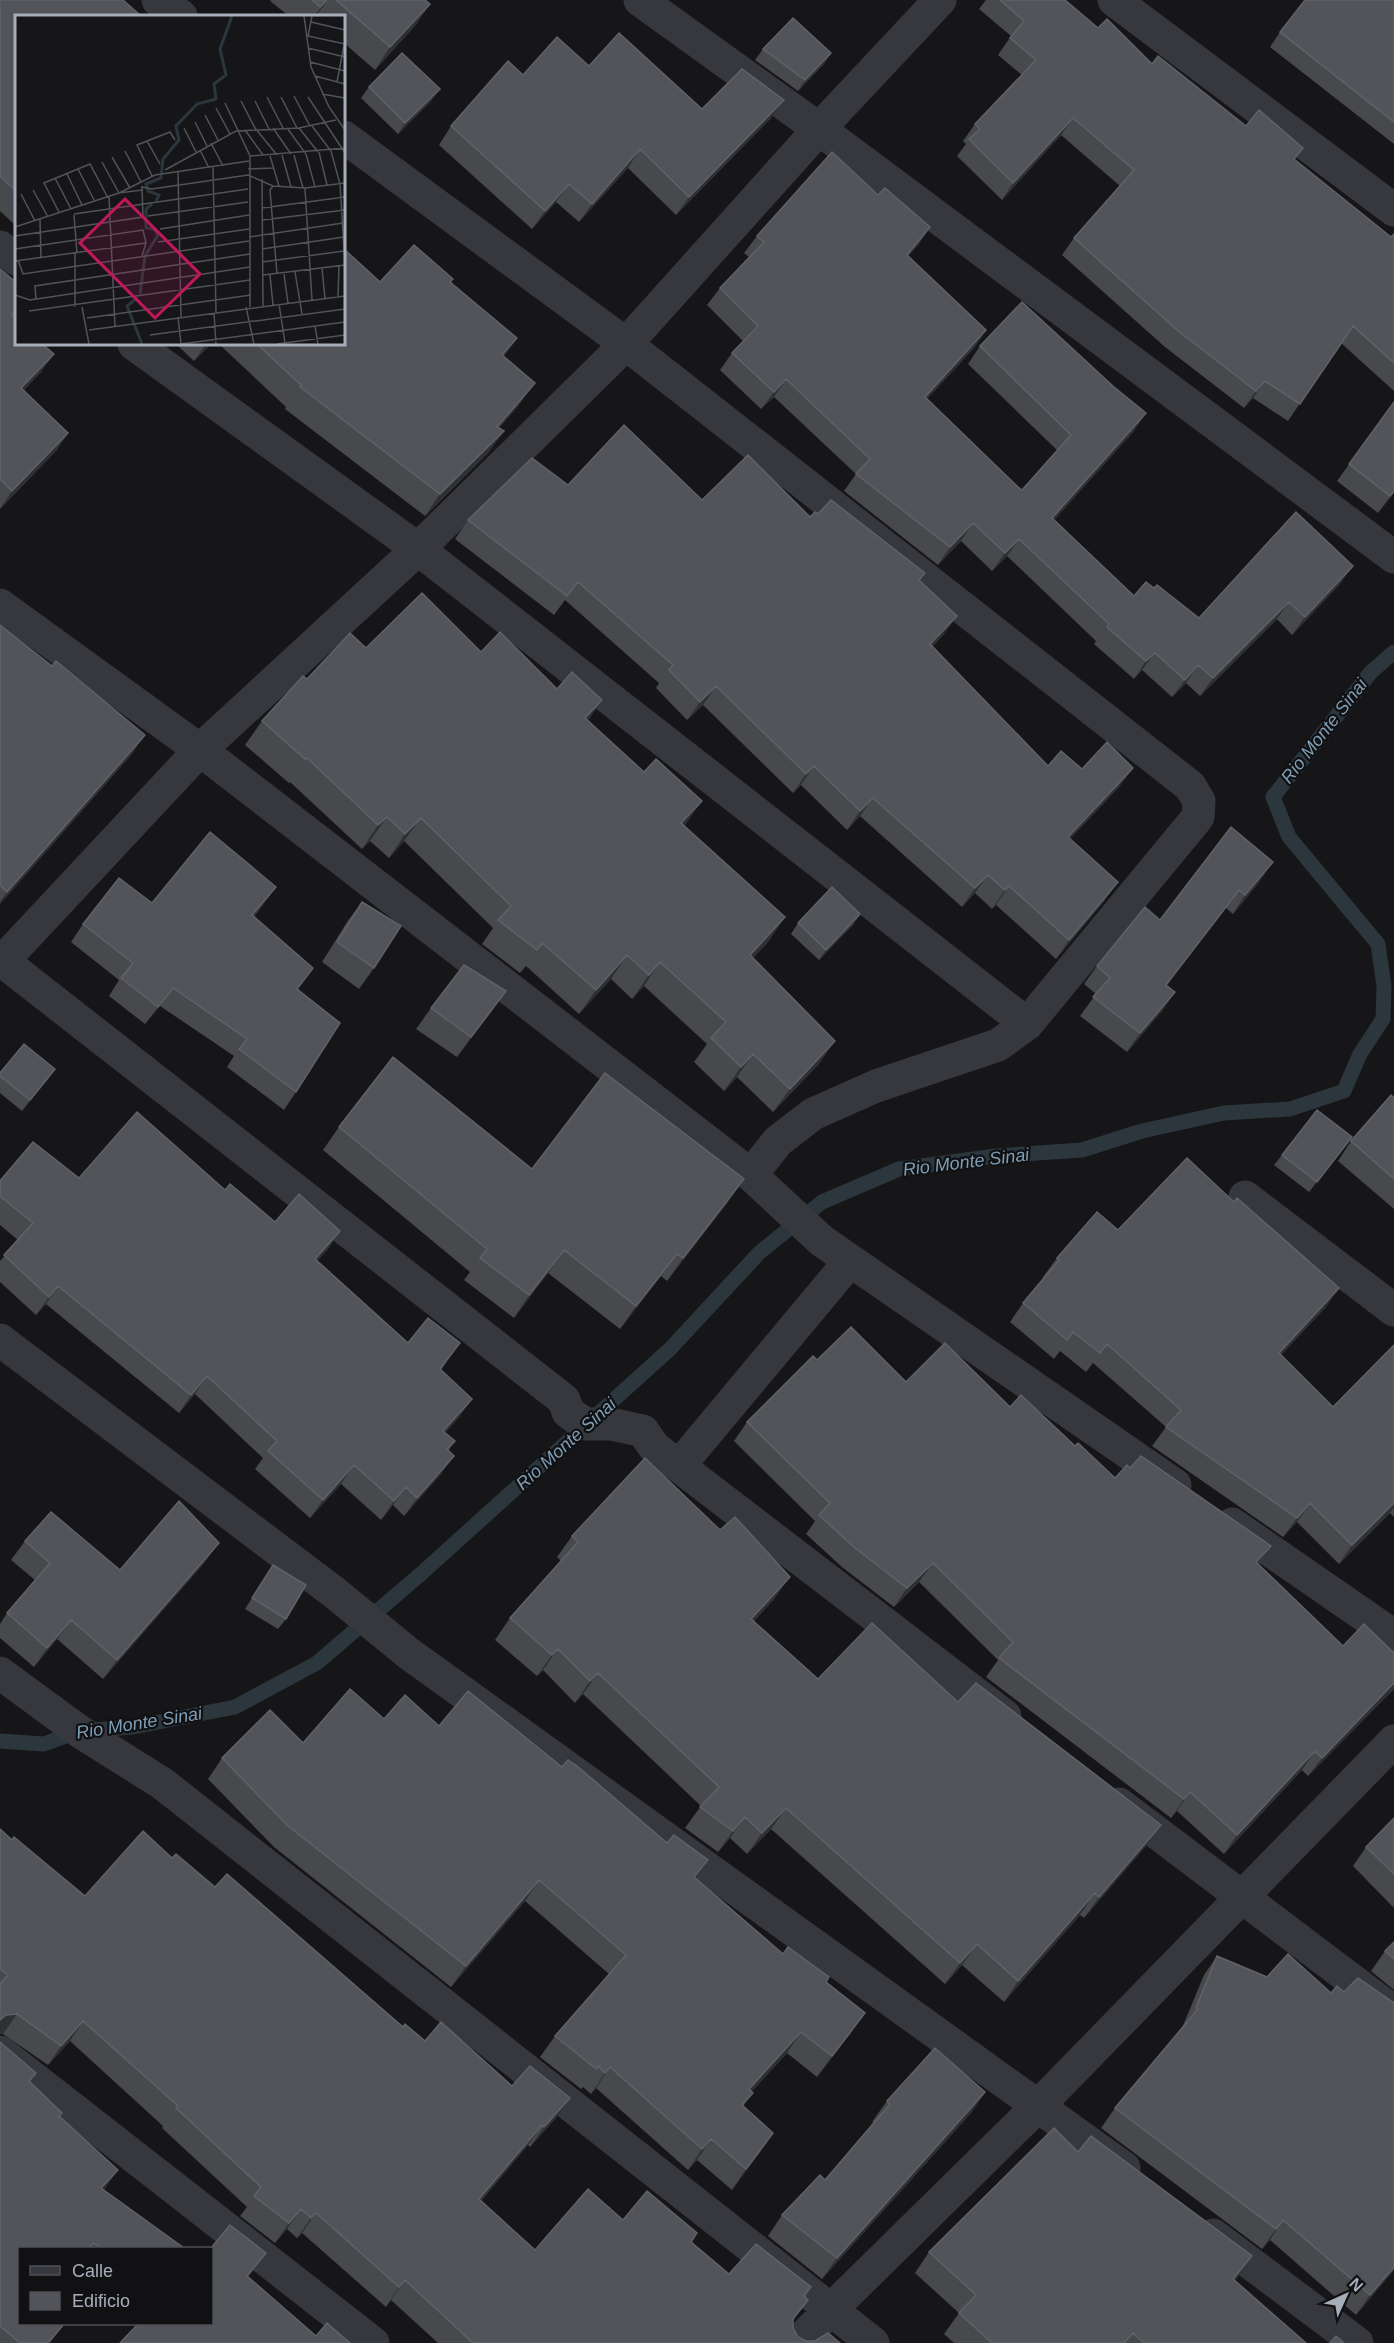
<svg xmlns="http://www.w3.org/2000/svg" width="1394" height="2343" font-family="Helvetica,sans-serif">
  <rect width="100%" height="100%" fill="#161618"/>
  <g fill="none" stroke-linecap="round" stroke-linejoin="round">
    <path stroke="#2b363d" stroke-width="15" d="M0,1741L44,1744L79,1731L133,1727L235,1707L317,1663L423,1572L670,1349L759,1253L822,1202L899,1169L996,1156L1082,1150L1142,1131L1224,1113L1290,1109L1344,1091L1360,1054L1383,1019L1384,986L1378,944L1289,837L1273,797L1371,672L1394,652"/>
    <path stroke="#37383d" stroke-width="33" d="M158,0L181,16
      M640,0L819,129L1394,557
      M1114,0L1394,210
      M344,137L626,344L1190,786L1199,801L1198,817L1027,1024L998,1045L876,1086L813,1114L778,1141L751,1175
      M0,247L16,259
      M134,344L418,549L1027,1024
      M0,605L200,750L751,1175L822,1241L1175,1485
      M0,959L564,1400L568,1412L585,1424H611L643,1431L654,1447L1005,1716
      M0,964L200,750L418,549L626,344L819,129L940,0
      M1245,1197L1394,1310
      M0,1340L335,1593L408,1653L1124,2168
      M679,1466L850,1261
      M1232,1524L1394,1636
      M0,1673L79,1731L163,1784L873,2343
      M1119,1804L1394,2012
      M0,2052L373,2343
      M1213,2235L1357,2343
      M797,2343L1039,2105L1394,1741"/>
  </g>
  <path fill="#47494d" d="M0,0L16,16V226L0,211Z
    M271,0H425L430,4L414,27L375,70L344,43V16H289L270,1Z
    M986,0H1065L1098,28L1246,126L1295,160L1391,237L1394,234V391L1341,343L1288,421L1253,398L1244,408L1165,347L1062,255L1074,238L1120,186L1061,135L1002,200L957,156L966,144L963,141L975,124L1022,75L998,55L1011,36L979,9Z
    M1394,0V144L1270,47L1280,32Z
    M763,49L831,53L824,64L798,91L755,60Z
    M589,66L702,109L771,118L676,215L628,168L579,222L556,202L532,229L439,145L451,126L523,75Z
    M369,87L432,100L398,134L361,98Z
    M878,195L930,227L918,245L908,256L986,330L974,348L927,399L1018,487L1022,490L1057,450L968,364L980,346L1134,431L1054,520L1134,596L1154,588L1199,618L1341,583L1292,635L1277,619L1200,696L1186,683L1172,697L1142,670L1134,679L1094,644L1096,641L1007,556L992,571L961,541L938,565L844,491L856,474L774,397L761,409L720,370L732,353L743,341L707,305L720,288L749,257L744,253L757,236Z
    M0,269L15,317L41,372L24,390L68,433L56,451L0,509Z
    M380,282H451L504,357L519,405L499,428L504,431L488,453L425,516L285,409L286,407L219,344H344Z
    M176,344H211L194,361Z
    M1394,402V493L1378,513L1337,481Z
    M568,485L702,500L810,517L818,514L920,581L944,634L932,647L1048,766L1082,769L1120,786L1070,839L1105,900L1056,959L996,905L992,909L975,893L962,907L860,816L847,830L801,785L793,793L703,705L687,720L656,688L659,683L565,600L554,615L455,539L468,520Z
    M0,625L132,754L0,904Z
    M366,648L481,652L557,689L602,700L588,720L685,826L769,941L753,958L819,1064L773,1112L737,1077L724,1091L694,1062L707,1044L644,986L632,999L611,979L579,1014L526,966L520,973L482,944L493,928L404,841L389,858L370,841L362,849L290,782L289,783L245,745L262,721L307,679Z
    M1260,881L1233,914L1226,908L1166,985L1175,992L1162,1011L1127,1052L1080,1016L1096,994L1084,984L1097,966L1160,920Z
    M362,902L374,968L359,989L322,962L347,922Z
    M152,903L263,905L254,917L298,989L296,1092L284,1110L227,1067L234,1056L160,1006L145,1024L109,996L119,980L71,942L83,924Z
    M860,914L853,925L819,960L791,934L798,923Z
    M431,1008L491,1012L457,1057L416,1029Z
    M0,1073L48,1079L22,1111L0,1093Z
    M1394,1098V1209L1338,1161L1351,1141Z
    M339,1127L532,1169L728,1202L667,1281L661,1276L620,1329L548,1273L514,1318L464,1280L470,1272L323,1150Z
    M1352,1137L1309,1192L1274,1165L1282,1155Z
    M79,1178L225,1190L275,1222L340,1231L327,1250L317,1261L408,1343L447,1361L441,1370L472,1399L459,1417L445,1433L455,1441L448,1451L441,1474L404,1516L393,1505L381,1520L341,1484L310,1518L255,1469L263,1458L195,1394L179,1413L46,1304L36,1315L0,1282V1261L18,1240L0,1225V1181Z
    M1118,1230L1326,1307L1281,1355L1333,1407L1394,1345V1517L1390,1513L1339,1564L1297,1522L1283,1537L1152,1446L1166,1427L1093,1363L1086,1372L1060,1351L1054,1359L1010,1322L1023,1303L1044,1278L1043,1277L1057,1258Z
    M817,1360L1010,1407L1075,1446L1115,1478L1130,1468L1271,1546L1258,1564L1343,1646L1394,1689L1308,1776L1302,1770L1224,1854L1177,1811L1171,1818L986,1677L998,1660L919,1582L894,1607L842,1567L806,1534L815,1521L734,1441L747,1422Z
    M572,1536L775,1598L754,1621L818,1679L958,1702L1161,1825L1146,1846L1084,1918L1080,1915L1004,2002L962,1965L945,1984L771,1829L747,1854L730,1838L718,1852L685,1828L701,1806L583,1694L575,1703L543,1670L537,1676L495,1640L510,1618L561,1561L557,1557Z
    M25,1541L120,1570L205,1562L103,1679L57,1639L34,1667L0,1638V1624L7,1613L35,1580L11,1560Z
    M273,1565L286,1619L278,1629L245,1609Z
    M384,1719L439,1726L562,1767L667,1843L708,1860L696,1878L783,1954L826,1982L850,2034L817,2077L787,2053L752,2091L743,2107L773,2133L732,2190L697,2160L688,2170L596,2088L591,2094L583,2087L581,2089L540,2057L555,2036L609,1974L525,1901L451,1987L274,1847L208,1779L222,1758L303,1743Z
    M1394,1818V1908L1353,1866L1366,1847Z
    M0,1829L12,1840L85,1896L172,1858L215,1887L403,2027L425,2041L512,2086L556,2118L530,2147L528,2145L481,2201L535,2250L623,2220L691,2242L729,2274L805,2296L793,2321V2328L798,2337L806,2341L840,2343H438L391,2300L386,2307L302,2233L297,2238L287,2229L275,2243L240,2216L247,2207L162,2128L163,2126L70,2041L48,2065L3,2034H0Z
    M1394,1942V1990L1371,1971L1385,1951Z
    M1217,1956L1394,2270L1356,2315L1270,2240L1262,2249L1101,2128L1115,2108L1182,2028L1204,1975Z
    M0,2042L36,2073L30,2082L59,2116L104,2190L184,2248H20L50,2343H0Z
    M985,2092L971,2113L822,2279L768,2236L782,2215L825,2180L874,2123L872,2122L887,2101Z
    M1078,2152L1252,2256L1235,2281L1306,2343H954L944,2334L959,2313L915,2273L929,2252Z"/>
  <path fill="#2f3033" d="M327,0H328L316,16H314Z
    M430,4L414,27L375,70L390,47Z
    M831,53L824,64L798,91L805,80Z
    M440,89L432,100L398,134L405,123Z
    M784,100L771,118L676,215L689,197Z
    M1073,118L1061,135L1002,200L1013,183Z
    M640,149L628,168L579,222L592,204Z
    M569,184L556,202L532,229L545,211Z
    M930,227L918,245L894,272L907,255Z
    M986,330L974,348L912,415L925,397Z
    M517,338L502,360V355Z
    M206,344H211L194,361Z
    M54,354L41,372L9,406L21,388Z
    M786,379L774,397L761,409L774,392Z
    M1265,381L1253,398L1244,408L1256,391Z
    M535,383L519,405L482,448L497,427Z
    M1146,413L1134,431L1040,536L1052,518Z
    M504,431L488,453L425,516L440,494Z
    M68,433L56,451L0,509L12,491Z
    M1394,491V493L1378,513Z
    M973,523L961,541L938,565L950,547Z
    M1019,539L1007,556L992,571L1005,553Z
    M1353,566L1341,583L1292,635L1305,617Z
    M1289,602L1277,619L1200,696L1213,678Z
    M957,616L944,634L917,663L930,644Z
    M1155,653L1142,670L1134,679L1146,661Z
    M1198,665L1186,683L1172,697L1185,680Z
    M716,686L703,705L687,720L700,702Z
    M602,700L585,724V718Z
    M145,735L132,754L0,904V902L7,892Z
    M814,766L801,785L793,793L806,774Z
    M1133,768L1120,786L1055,855L1068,837Z
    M873,798L860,816L847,830L860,811Z
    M702,801L685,825L665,847L681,823Z
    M387,817L370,841L362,849L378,825Z
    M421,818L404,841L389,858L405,834Z
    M1273,862L1260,881L1233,914L1245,895Z
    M988,875L975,893L962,907L975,888Z
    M1118,882L1105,900L1056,959L1069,940Z
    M1009,886L996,905L992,909L1005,890Z
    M276,887L263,905L240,933L252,915Z
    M1239,890L1226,908L1153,1003L1166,985Z
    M860,914L853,925L819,960L826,950Z
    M785,917L769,941L733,979L750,955Z
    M627,955L611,979L579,1014L596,990Z
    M660,962L644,986L632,999L649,975Z
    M173,988L160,1006L145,1024L158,1007Z
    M506,991L491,1012L457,1057L471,1037Z
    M1175,992L1162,1011L1127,1052L1140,1033Z
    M835,1041L819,1064L773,1112L790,1089Z
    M753,1054L737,1077L724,1091L741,1067Z
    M55,1069L48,1079L22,1111L30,1100Z
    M744,1179L728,1202L667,1281L683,1258Z
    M340,1231L327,1250L302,1278L315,1259Z
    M564,1250L548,1273L514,1318L529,1295Z
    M677,1254L661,1276L620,1329L636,1306Z
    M58,1286L46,1304L36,1315L49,1297Z
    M1339,1288L1326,1307L1265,1372L1279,1353Z
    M207,1376L195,1394L179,1413L191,1395Z
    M472,1399L459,1417L430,1449L443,1431Z
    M454,1456L441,1474L404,1516L417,1498Z
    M354,1465L341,1484L310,1518L323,1500Z
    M406,1487L393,1505L381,1520L394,1501Z
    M1310,1503L1297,1522L1283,1537L1297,1518Z
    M1394,1503V1507L1390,1513L1339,1564L1352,1545Z
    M219,1543L205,1562L103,1679L117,1660Z
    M1271,1546L1257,1564L1256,1562Z
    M933,1563L919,1582L894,1607L907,1588Z
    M790,1577L775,1598L736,1640L751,1619Z
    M71,1620L57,1639L34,1667L47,1648Z
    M558,1649L543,1670L537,1676L552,1655Z
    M598,1673L583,1694L575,1703L590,1681Z
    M1394,1683V1689L1308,1776L1322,1758Z
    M1315,1751L1302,1770L1224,1854L1237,1835Z
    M1190,1792L1177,1811L1171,1818L1184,1799Z
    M786,1808L771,1829L747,1854L762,1833Z
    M745,1817L730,1838L718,1852L733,1831Z
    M1161,1825L1146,1846L1084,1918L1099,1897Z
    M708,1860L694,1881V1877Z
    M539,1880L525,1901L451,1987L466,1966Z
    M1095,1893L1080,1915L1004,2002L1018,1981Z
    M977,1944L962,1965L945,1984L960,1963Z
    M865,2013L850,2034L817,2077L832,2056Z
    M17,2014L3,2034H0V2020L6,2015Z
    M83,2021L70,2041L48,2065L61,2046Z
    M801,2032L787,2053L735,2110L749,2089Z
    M610,2067L596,2088L591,2094L605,2073Z
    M985,2092L971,2113L822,2279L837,2258Z
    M570,2098L556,2118L530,2147L544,2127Z
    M542,2125L528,2145L465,2219L479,2199Z
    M773,2133L759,2154L732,2190L746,2169Z
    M711,2139L697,2160L688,2170L702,2149Z
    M118,2170L104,2190L87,2208L101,2188Z
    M301,2209L287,2229L275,2243L289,2223Z
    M316,2213L302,2233L297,2238L311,2218Z
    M1283,2220L1270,2240L1262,2249L1276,2229Z
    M266,2253L252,2272L233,2296L247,2276Z
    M1252,2256L1238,2277L1218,2300L1233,2279Z
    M1394,2267V2270L1356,2315L1370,2295Z
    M405,2280L391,2300L386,2307L399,2287Z
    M64,2324L50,2343H48Z"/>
  <path fill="#525459" stroke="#5f6268" stroke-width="1.5" d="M0,0H123L141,16H16V191L0,176Z
    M312,0H327L320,7Z
    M336,0H425L430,4L390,47Z
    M1000,0H1065L1098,28L1107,19L1152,64L1158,56L1246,126L1259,110L1303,148L1294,159L1391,237L1394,234V363L1353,326L1300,404L1265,381L1256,391L1177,330L1074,238L1134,170L1073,118L1013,183L969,139L980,129L975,124L1036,60L1010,38L1024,21Z
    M1305,0H1394V122L1280,32Z
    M793,18L831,53L805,80L763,49Z
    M619,33L702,109L742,69L784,100L689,197L640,149L592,204L569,184L545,211L451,126L508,61L523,75L557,37L589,66Z
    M402,53L440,89L405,123L369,87Z
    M832,152L878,195L885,188L930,227L907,255L986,330L925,397L1018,487L1022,490L1071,435L980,346L1022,302L1114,387L1146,413L1052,518L1134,596L1146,582L1154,588L1157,585L1199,618L1296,512L1353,566L1305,617L1289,602L1213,678L1198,665L1185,680L1155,653L1146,661L1107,627L1109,624L1019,539L1005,553L973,523L950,547L856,474L870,459L786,379L774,392L732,353L758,326L720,288L764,242L757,236Z
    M414,245L453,279L450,282L517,338L502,355L535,383L497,427L504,431L440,494L300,387L302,386L257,344H344V249L380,282Z
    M0,269L16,282V310L12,315L16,319V344H42L54,354L21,388L68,433L12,491L0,479Z
    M1394,402V491L1390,496L1349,464Z
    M624,425L702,500L748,455L810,517L815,512L818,514L831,500L925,573L919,580L957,616L930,644L1048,766L1061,751L1082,769L1107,742L1133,768L1068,837L1118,882L1069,940L1009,886L1005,890L988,875L975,888L873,798L860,811L814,766L806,774L716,686L700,702L669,670L673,665L578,582L567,596L468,520L532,458L568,485Z
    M422,593L481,652L500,632L557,689L572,672L602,700L585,718L644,772L656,759L702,801L681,823L785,917L750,955L835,1041L790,1089L753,1054L741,1067L711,1038L726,1022L660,962L649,975L627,955L596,990L542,943L537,950L498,920L511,906L421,818L405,834L387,817L378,825L307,758L305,759L262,721L303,676L307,679L350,633L366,648Z
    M0,625L52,666L56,661L145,735L7,892L0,885Z
    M1231,827L1273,862L1245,895L1239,890L1166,985L1175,992L1140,1033L1093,997L1110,978L1097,966L1145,907L1160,920Z
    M210,832L276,887L252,915L313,968L297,989L340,1023L296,1092L239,1049L247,1039L173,988L158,1007L121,978L133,963L83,924L119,878L152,903Z
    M832,887L860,914L826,950L798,923Z
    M362,902L401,926L374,968L337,942Z
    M464,965L506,991L471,1037L431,1008Z
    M24,1044L55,1069L30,1100L0,1076V1073Z
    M393,1057L532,1169L605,1073L744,1179L683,1258L677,1254L636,1306L564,1250L529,1295L480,1258L487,1249L339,1127Z
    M1391,1095L1394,1098V1179L1351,1141Z
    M1317,1110L1352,1137L1317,1182L1282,1155Z
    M137,1112L225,1190L230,1184L275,1222L299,1194L340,1231L315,1259L408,1343L428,1318L460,1343L440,1369L472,1399L443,1431L455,1441L447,1449L454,1456L417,1498L406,1487L394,1501L354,1465L323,1500L268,1451L277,1441L207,1376L191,1395L58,1286L49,1297L4,1255L33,1223L0,1196V1181L33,1142L79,1178Z
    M1187,1158L1234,1202L1237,1198L1339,1288L1279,1353L1333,1407L1394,1345V1503L1352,1545L1310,1503L1297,1518L1166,1427L1181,1410L1107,1344L1100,1353L1073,1332L1067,1340L1023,1303L1059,1260L1057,1258L1097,1212L1118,1230Z
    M851,1327L906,1382L945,1343L1010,1407L1021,1395L1075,1446L1078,1443L1115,1478L1127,1465L1130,1468L1141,1456L1271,1546L1256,1562L1343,1646L1364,1624L1394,1653V1683L1322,1758L1315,1751L1237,1835L1190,1792L1184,1799L999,1658L1013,1642L933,1563L907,1588L855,1548L819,1515L830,1503L747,1422L813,1356L817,1360Z
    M645,1458L720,1530L735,1517L790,1577L751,1619L818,1679L872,1623L958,1702L976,1683L1161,1825L1099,1897L1095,1893L1018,1981L977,1944L960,1963L786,1808L762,1833L745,1817L733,1831L700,1807L719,1787L598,1673L590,1681L558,1649L552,1655L510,1618L578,1542L572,1536Z
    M179,1501L219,1543L117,1660L71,1620L47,1648L7,1613L50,1563L25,1541L51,1512L120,1570Z
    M273,1565L306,1585L286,1619L252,1598Z
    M350,1689L384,1719L405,1695L439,1726L468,1691L562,1767L568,1760L577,1766L667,1843L674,1835L708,1860L694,1877L783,1954L788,1947L829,1977L826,1982L865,2013L832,2056L801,2032L749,2089L753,2093L742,2105L773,2133L746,2169L711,2139L702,2149L610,2067L605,2073L598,2066L596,2069L555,2036L626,1955L539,1880L466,1966L288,1826L222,1758L270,1710L303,1743Z
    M1394,1818V1874L1366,1847Z
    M0,1829L12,1840L14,1837L85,1896L143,1831L172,1858L176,1854L215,1887L227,1874L403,2027L405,2024L425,2041L441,2022L512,2086L530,2066L570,2098L544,2127L542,2125L479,2199L535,2250L588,2189L623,2220L647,2191L697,2233L691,2242L729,2274L756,2244L811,2287L804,2296L808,2300L793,2319V2328L798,2337L806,2341H815L828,2333L840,2343H473L405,2280L399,2287L316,2213L311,2218L301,2209L289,2223L254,2196L261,2187L176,2108L178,2106L83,2021L61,2046L17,2014L6,2015L0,2020V1984L8,1975L0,1969Z
    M1394,1942V1959L1385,1951Z
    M1288,1954L1331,1993L1337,1986L1344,1992L1358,1978L1394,2003V2267L1370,2295L1283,2220L1276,2229L1115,2108L1198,2009L1196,2008L1217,1956L1267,1977Z
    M0,2042L36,2073L29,2081L62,2113L59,2116L118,2170L101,2188L184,2248H101L93,2243L89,2248H20V2324H64L48,2343H20L0,2326Z
    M935,2048L985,2092L837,2258L782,2215L820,2175L825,2180L890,2104L887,2101Z
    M1054,2128L1078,2152L1091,2136L1252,2256L1233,2279L1306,2343H1144L1133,2333L1124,2343H992L959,2313L976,2295L929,2252Z
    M230,2225L266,2253L247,2276L316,2336L327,2323L350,2343H120L138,2324H212L211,2248Z
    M1336,2336L1344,2343H1330Z"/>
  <g text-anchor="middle" stroke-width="4.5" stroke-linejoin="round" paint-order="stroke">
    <g font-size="18" font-style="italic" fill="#7d9eb6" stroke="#111113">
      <text transform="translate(1324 731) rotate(-52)" y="6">Rio Monte Sinai</text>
      <text transform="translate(966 1162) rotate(-7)" y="6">Rio Monte Sinai</text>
      <text transform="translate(566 1444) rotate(-42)" y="6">Rio Monte Sinai</text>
      <text transform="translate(139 1723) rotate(-9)" y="6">Rio Monte Sinai</text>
    </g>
  </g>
  <g transform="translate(15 15)">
    <rect width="330" height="330" fill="#161618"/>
    <path fill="none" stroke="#2b363d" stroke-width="3" d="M141,186L144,180L133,176L131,169L146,163L148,144L164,125L161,111L182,89L201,84L199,69L211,60L205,34L217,1M125,279L130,241L143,220L139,214L131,213V194L137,189M122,283L112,291L127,329"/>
    <path fill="none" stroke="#505358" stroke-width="1.5" d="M289,1L296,52L314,92L330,115M297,1L293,21L330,29M296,7L330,15M293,33L330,42M295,47L330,56M300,61L330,69M322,67L330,25M307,79L330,83M279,81L295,111M252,82L268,113M266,82L282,113M293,82L330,138M226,86L240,113L262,140M240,86L254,114M210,88L235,141V292M201,93L215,119M190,100L203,125M180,107L192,131M169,113L181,137M258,113L276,139M272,113L291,139L300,172M284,113L303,137M230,115L248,140M132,126L145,149M196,128L208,151M185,135L194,153M110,136L126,167M304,137L312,170M267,140L276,172M279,140L288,173M235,141L330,133M255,141L264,171M97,142L115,173M87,147L104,178L127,175M198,152L201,297M63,154L79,185M233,154L258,153M150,155L221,116L284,113L321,105M163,157L166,302M52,159L67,190M137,161L122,130L155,117L160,125M40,163L56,194M247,164L248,291M258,171L255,175L262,259M127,172L137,174L233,160L258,171L290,173L330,168M290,173L297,285M18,175L33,202M6,179L20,206M94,181L100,311M247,193L330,182M44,197L29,168L75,149L92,181M59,199L233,174M59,200L62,238M133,201L233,187M25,204L26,243M247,205L330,195M0,212L104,178L140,160L234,146M145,214L234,200M0,221L128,202L127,171M234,222L328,208M143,227L234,214M0,234L128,215L131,228L127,241M247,234L329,222M60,238V292M3,245L8,259L234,226M0,246L131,228M247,247L329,236M307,253L310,284M280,257L287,299M269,259L273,288M248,260L330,250L325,169L316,136L297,111M255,260L258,290M0,280L15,285L235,252M323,282L324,251M21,284L20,271L235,239M264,289L270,328M67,292L74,329M231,292L239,329M14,296L235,265M199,298L201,329M163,302L166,329M72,303L236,280M300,311L303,329M74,315L330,281M135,320L330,294M166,329L330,307M262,329L330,320"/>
    <path fill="#c2185b" fill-opacity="0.15" stroke="#c2185b" stroke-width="3" d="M110,184L185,259L140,303L65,228Z"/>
    <rect width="330" height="330" fill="none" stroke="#a7aeb9" stroke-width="3"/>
  </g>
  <rect x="18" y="2247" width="195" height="78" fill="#111113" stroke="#4d5055" stroke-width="1.5"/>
  <rect x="30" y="2266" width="30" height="9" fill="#37383d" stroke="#4d5055" stroke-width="1.5"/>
  <text x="72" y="2277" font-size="18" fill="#a7aeb9">Calle</text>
  <rect x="30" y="2292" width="30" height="18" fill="#525459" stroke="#4d5055" stroke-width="1.5"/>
  <text x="72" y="2307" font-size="18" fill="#a7aeb9">Edificio</text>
  <g transform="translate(1346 2295) rotate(45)" stroke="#111113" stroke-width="4.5" paint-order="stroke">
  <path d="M0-4.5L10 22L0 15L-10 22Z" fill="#a7aeb9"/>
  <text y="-9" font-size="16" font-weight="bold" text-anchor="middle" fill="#a7aeb9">N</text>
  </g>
</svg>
